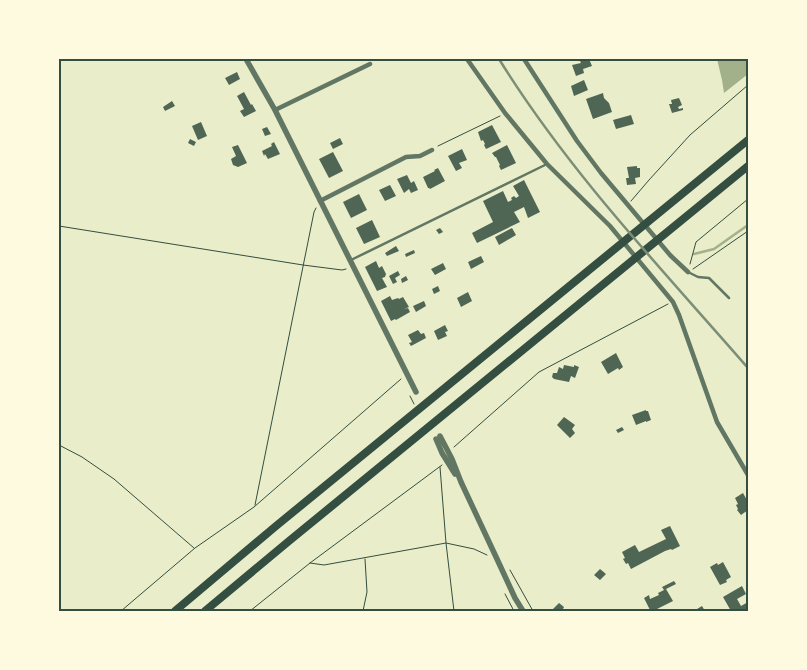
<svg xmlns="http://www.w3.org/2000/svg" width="807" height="670" font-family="'Roboto Condensed',sans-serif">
  <rect width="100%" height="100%" fill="#e9edc9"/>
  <path fill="#a3b18a" d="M717,59H748V74L724,93L722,80Z"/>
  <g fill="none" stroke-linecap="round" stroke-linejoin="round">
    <path stroke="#a3b18a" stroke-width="2.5" d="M694,254L714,249L748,225"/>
  </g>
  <path fill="#4f6655" d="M579,59H589L592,66L583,69L584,73L576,76L572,65L581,63Z
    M237,72L240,79L229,85L225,78Z
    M584,80L588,90L574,96L571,86Z
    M244,92L251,105L252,104L256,111L244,117L240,111L244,109L237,96Z
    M603,93L604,98L609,103L612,112L593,119L586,99Z
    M679,98L682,105L678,107L679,109L683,108V110L672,113L669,104H672L671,100Z
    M172,101L175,106L165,111L163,107Z
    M631,115L634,124L616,129L613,120Z
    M201,122L207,136L198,140L192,126Z
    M492,125L501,142L486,149L484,145L485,144L483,140L481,141L478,132Z
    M267,127L271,134L265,136L262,129Z
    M340,138L343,144L333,149L330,143Z
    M190,139L196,142L194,146L188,143Z
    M274,142L280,154L268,159L265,154L264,156L262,151L272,146L271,144Z
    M238,145L247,163L238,167L233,165L231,159L236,156L232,147Z
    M507,145L516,163L501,170L499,166L500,165L496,157H495L492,153Z
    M462,149L467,160L459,163L462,168L456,171L448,156Z
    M333,152L343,171L329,178L319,159Z
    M637,166V168H640V177L635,178L636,184L627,185L626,178H629L627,167Z
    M438,168L445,181L430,189L429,188H428L423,177L435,171L434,170Z
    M407,175L411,183L414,181L418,190L411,193L409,189L404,193L397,179Z
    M524,180L540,212L528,218L524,207L514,212L520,222L477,243L472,233L493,222L483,201L503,191L508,202L512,200L511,198L514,196L516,198L519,196L513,186Z
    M390,185L396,196L385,201L379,190Z
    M359,194L367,210L351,218L343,202Z
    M372,220L380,237L364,244L356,228Z
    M440,228L443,232L439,234L436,230Z
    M512,228L516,235L499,245L495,237Z
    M396,246L399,251L387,256L385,253Z
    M414,250L415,253L406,257L405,254Z
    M481,256L484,262L471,269L468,262Z
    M376,261L379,268L382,266L386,274L385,277L382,278L387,287L377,291L365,267Z
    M443,263L446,269L435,275L431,269Z
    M398,271L400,275L395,278L397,282L393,284L389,276Z
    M406,276L408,280L402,283L401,279Z
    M438,286L440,291L434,294L432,289Z
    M468,292L472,301L461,307L457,298Z
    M390,296L392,300L398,298L399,299L403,297L409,307L404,309L408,308L410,312L396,320L395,319L391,321L381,301Z
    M424,301L426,306L416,312L413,306Z
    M445,325L448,331L445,332L447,336L438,340L434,331Z
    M418,330L421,334L424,333L426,338L411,346L409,343L412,342L408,335Z
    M616,353L623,367L619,370L618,368L608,374L601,362Z
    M564,365L574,367V365L579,367L575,378L571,376L569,382L554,379L552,377L553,373H557L559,367L563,369Z
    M646,410V411H648L651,420L646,422V421L636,425L632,415Z
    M564,417L575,425L572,429L575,433L570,438L557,425Z
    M622,427L624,430L618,433L616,430Z
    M743,493L748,502V510L741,515L737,510L738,509L736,505L738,504L735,498Z
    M670,526L680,546L672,550L671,549L665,551L631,569L628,563L626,564L623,559L625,558L622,552L635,545L639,552L666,539L661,530Z
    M723,562L731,577L726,580L727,582L720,585L710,567L717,563L718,565Z
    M600,569L606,574L600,580L594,575Z
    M674,581L676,584L666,589L673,601L653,611L652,609L650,610L644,598L649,595L650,599L659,595L658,593L664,590L662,587Z
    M742,586L746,594L737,599L741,606L748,602V611H731L723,597Z
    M559,603L564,607L563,609L566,611H551Z
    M702,606L705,611H698L697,609Z"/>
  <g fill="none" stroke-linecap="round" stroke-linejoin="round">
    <path stroke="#344e41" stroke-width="1" d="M438,146L500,116
      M631,201L649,180L690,135L748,85
      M59,226L303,265L342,270L346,269
      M690,264L696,242L748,199
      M693,269L748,231
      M410,396L414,404
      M59,445L82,457L114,479L194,548
      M454,447L539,372L668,304
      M440,467L446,543L454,611
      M255,505L314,212L316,208
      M310,563L324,565L446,543L474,549L487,555
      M510,570L533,611
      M505,594L514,611
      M121,611L195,548L254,507L401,379
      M250,611L310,563L442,465
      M363,611L367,592L365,559"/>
    <path stroke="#617663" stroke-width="2.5" d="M351,260L547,164
      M688,272L698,277L709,278L729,298"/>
    <path stroke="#617663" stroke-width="4.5" d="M467,59L505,113L547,164L610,226L673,302L679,315L717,422L748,475
      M524,59L577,141L601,173L670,255L688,272
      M275,110L370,64
      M320,201L406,157L420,156L432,150"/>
    <path stroke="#617663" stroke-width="5.5" d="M246,59L275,110L416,392
      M440,436L452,459L461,482L497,559L515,598L523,611
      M436,439L442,453L455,474"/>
    <path stroke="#344e41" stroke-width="8" d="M175,611L276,526L748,140
      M205,611L289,541L748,166"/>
    <path stroke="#7c8e77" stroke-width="2.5" d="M499,59C569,172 661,268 748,368"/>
  </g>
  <rect width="807" height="670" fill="none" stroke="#fefae0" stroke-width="120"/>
  <rect x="60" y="60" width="687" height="550" fill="none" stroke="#344e41" stroke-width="2"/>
</svg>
